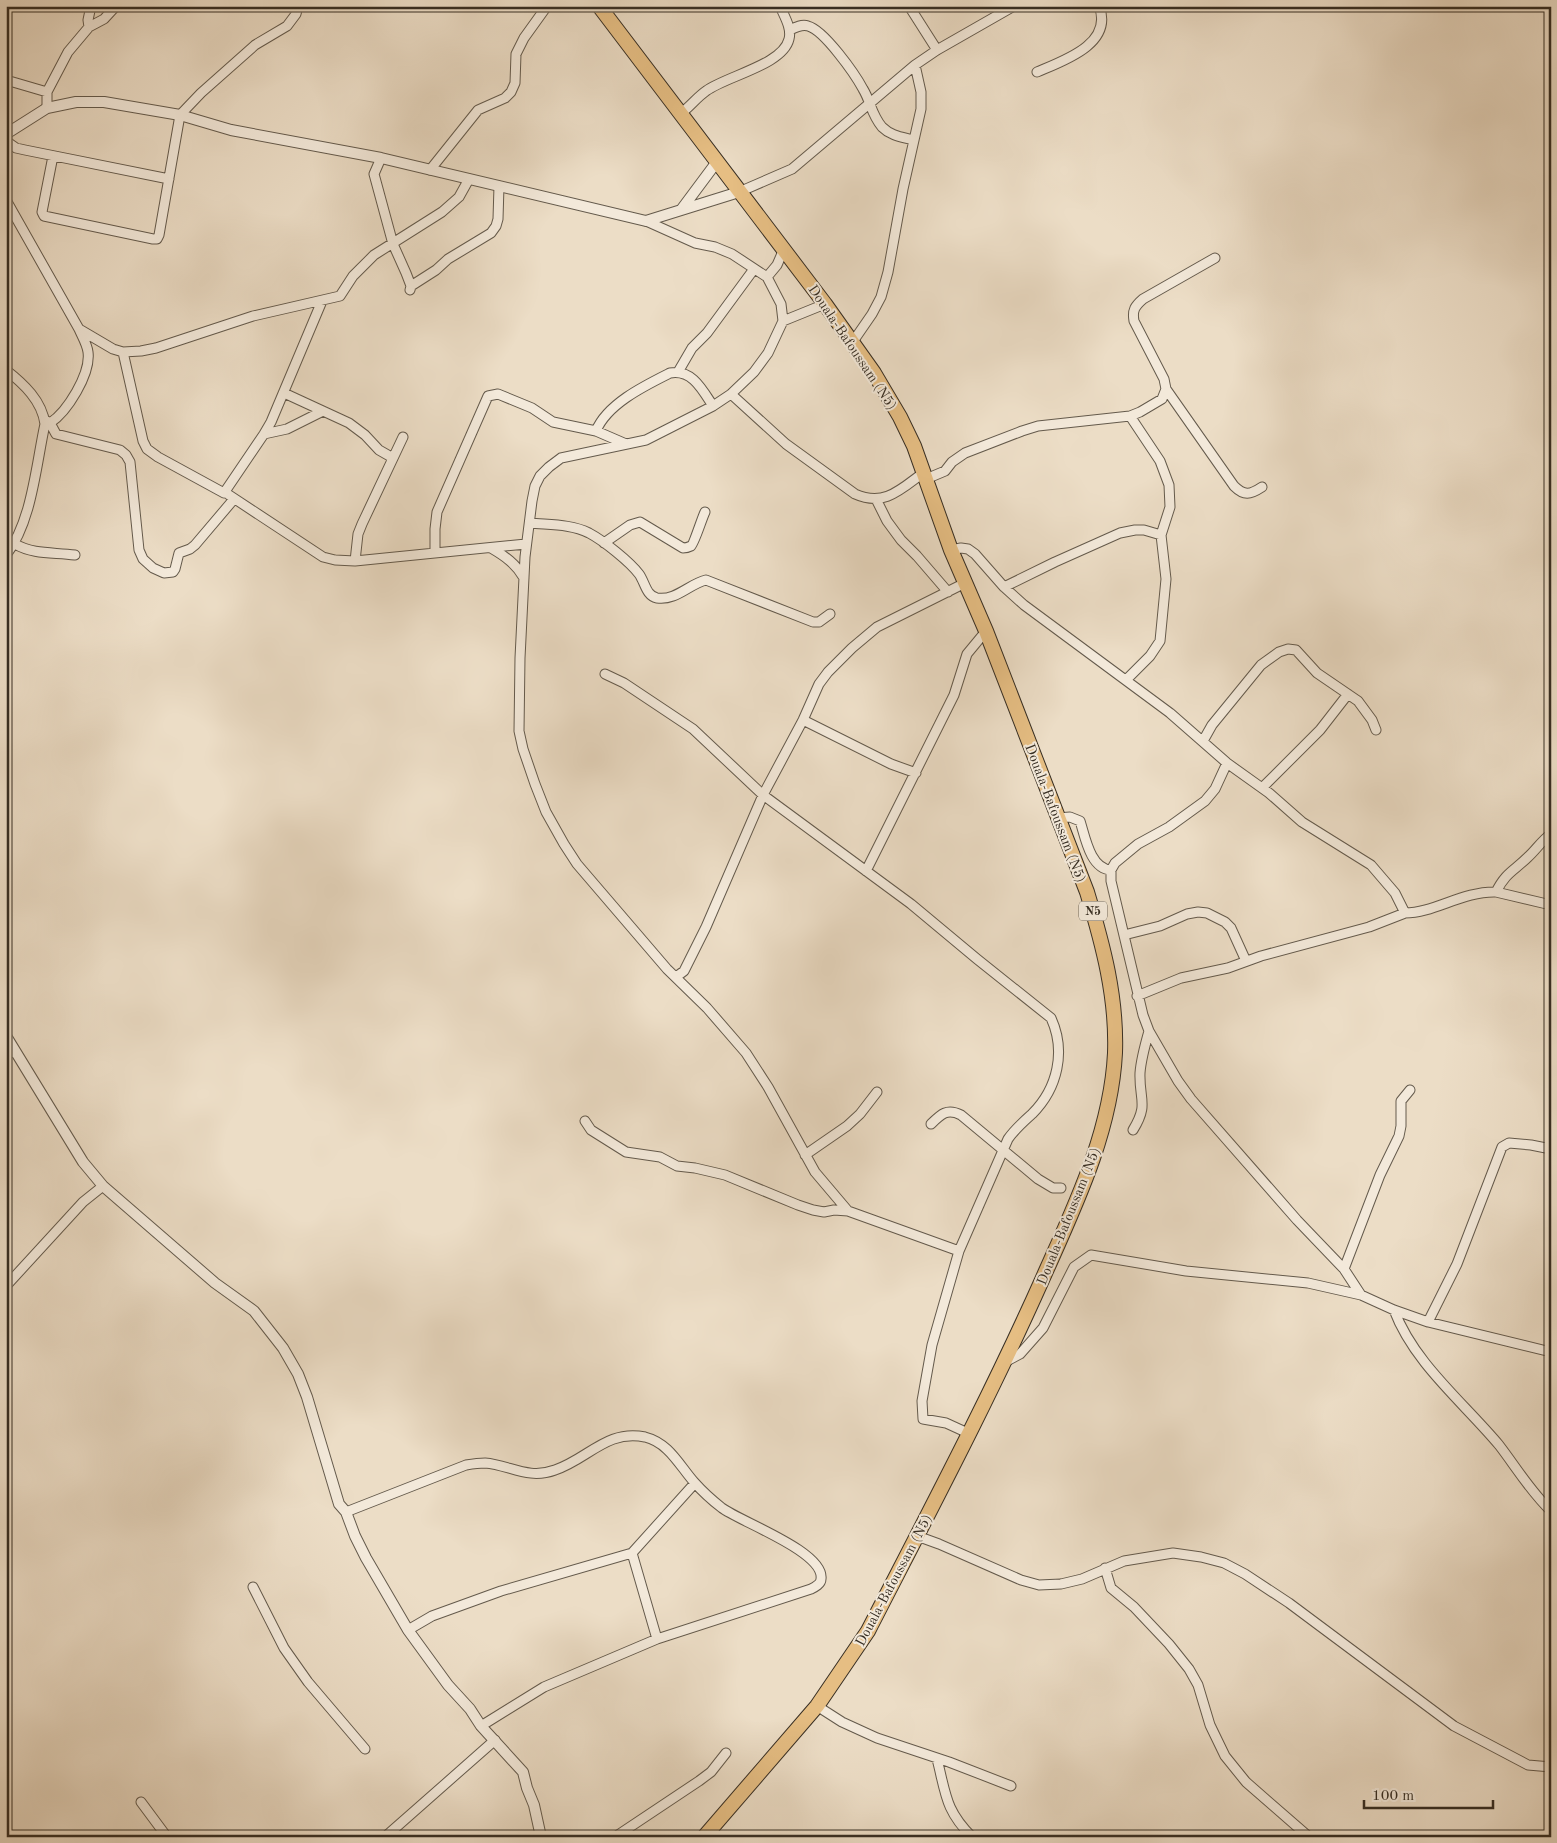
<svg xmlns="http://www.w3.org/2000/svg" width="1557" height="1843" font-family="'Old Standard TT',serif">
  <rect width="100%" height="100%" fill="#ecddc6"/>
  <filter id="stains"><feTurbulence type="fractalNoise" baseFrequency=".004" numOctaves="4"/><feColorMatrix values="0 0 0 0 .2 0 0 0 0 .09 0 0 0 0 .02 0 0 0 .5 -.17"/></filter>
  <radialGradient id="worn" r=".72"><stop offset=".6" stop-color="#630" stop-opacity="0"/><stop offset="1" stop-color="#630" stop-opacity=".3"/></radialGradient>
  <g fill="none" stroke-linecap="round" stroke-linejoin="round">
    <g stroke="#645a4c" stroke-width="11">
      <path id="minor" d="M909,6L937,50
        M89,27L88,20L91,6
        M790,30C796,27 802,24 808,26C824,30 855,74 863,89C871,102 871,114 882,127C891,136 902,137 913,140
        M1037,72C1063,61 1114,44 1099,6
        M6,80L47,92
        M47,108V92L68,52L89,27L104,19L116,6
        M680,114C690,107 696,98 706,91C726,76 783,65 789,39C792,28 784,16 780,6
        M6,141L16,148L25,150L169,179
        M53,156L42,212L44,216L153,239H157L159,235L180,115L201,93L255,45L287,26L296,14L298,6
        M381,158L374,174L393,244L406,273L411,286L410,290
        M430,170L478,110L505,98L511,92L515,83L516,54L524,38L547,6
        M739,192L792,169L915,65L937,50L1014,6
        M6,200L79,329L113,349L123,352L141,351L156,348L253,316L340,296L353,276L374,255L442,212L459,197L469,179
        M646,221L695,243L715,247L732,254L767,277L781,304L783,321L768,353L754,372L731,394L713,406L646,440L561,458L549,467L540,476L535,486L532,501L525,557L520,658L519,731L523,749L535,784L546,812L564,844L577,864L667,969L707,1008L746,1053L768,1087L815,1172L848,1211
        M767,277L777,265L784,249
        M411,286L436,270L448,259L491,233L496,226L498,219L499,186
        M783,321L825,304
        M852,343L872,314L881,297L888,272L903,189L921,109V92L915,65
        M123,352L143,441L147,449L158,457L224,493L264,434L271,422L322,301
        M6,370C24,384 42,401 45,424C36,465 32,522 6,555
        M678,372L692,348L707,333L754,269
        M1166,389L1234,486C1244,496 1250,495 1262,487
        M284,393L349,423L365,435L379,450L393,458
        M731,394L786,444L855,494C884,507 900,490 923,473
        M47,421L50,423C67,412 91,374 88,352C87,344 82,336 79,329
        M50,423L56,434L120,450L126,455L130,462L139,550L143,559L153,568L164,573L173,572L175,569L179,553L190,549L195,545L234,499
        M596,431C607,404 644,386 670,373C692,369 702,389 713,406
        M264,434L287,429L323,411
        M926,479L945,471L952,462L965,453L1022,431L1038,426L1130,416L1140,412L1162,399L1166,389L1164,379L1134,321C1132,310 1135,306 1143,299L1215,258
        M229,495L323,557L335,560L355,561L526,544
        M876,499L887,521L901,540L917,556L948,592
        M530,523C550,525 571,524 589,533C604,541 630,562 639,574C645,582 646,596 657,598C676,601 689,584 706,580L813,622H819L830,614
        M604,543L630,525L640,522L683,548C686,548 689,547 691,546C694,544 702,518 705,512
        M15,544C34,555 54,552 75,555
        M491,548C505,556 516,564 524,578
        M951,550L961,548L968,549L975,554L1004,587L1024,605L1170,713L1227,763L1269,793L1302,822L1371,865L1395,893L1405,913C1434,913 1463,891 1496,892L1551,905
        M435,553V529L437,512L488,396L498,394L532,408L553,422L596,431L626,444
        M355,561L358,534L362,524L403,437
        M1004,587L1055,562L1120,533L1135,530H1144L1161,535
        M605,674L624,683L693,729L763,795L911,904L977,959L1051,1018C1066,1051 1058,1088 1032,1114C1023,1122 1015,1129 1008,1139L959,1251L932,1345L922,1401L923,1419L946,1423L970,1434
        M1126,680L1150,656L1160,641L1166,579L1161,535L1170,507L1169,485L1160,461L1130,416
        M803,720L891,764L916,773
        M1203,741L1212,725L1261,665L1279,652L1288,649L1296,650L1317,673L1358,701L1372,720L1376,730
        M1227,763L1215,789L1205,801L1169,827L1138,844L1115,863L1111,870V881L1143,1015L1149,1031L1178,1081L1191,1099L1297,1220L1344,1269L1361,1295
        M1262,788L1320,730L1348,694
        M1057,818L1070,817L1080,821C1085,836 1090,869 1111,870
        M866,871L954,695L967,654L986,631
        M1496,892C1506,872 1514,871 1528,857C1536,850 1542,840 1551,834
        M1124,935L1160,926L1187,914L1198,912L1207,913L1225,922L1231,928L1246,961
        M676,977L684,971L706,927L763,795L803,720L819,684L828,672L852,648L877,627L965,583
        M1137,996L1181,978L1228,968L1261,956L1369,927L1405,913
        M6,1055L15,1051
        M585,1121L591,1130L626,1152L660,1157L677,1166L695,1168L725,1175L798,1205L813,1210L824,1212L834,1210L848,1211L959,1251
        M931,1124C941,1114 947,1108 961,1115L1038,1179L1053,1188H1061
        M1133,1130C1149,1104 1139,1100 1140,1073C1141,1059 1145,1045 1149,1031
        M805,1155L847,1126L860,1114L877,1092
        M1344,1269L1380,1175L1399,1136L1401,1126V1101L1410,1090
        M6,1286L83,1202L103,1186
        M1394,1310C1414,1363 1463,1402 1499,1445C1516,1467 1530,1491 1551,1511
        M1428,1322L1457,1264L1502,1147L1509,1143L1531,1145L1551,1149
        M1005,1362L1020,1354L1043,1328L1074,1267L1091,1255L1186,1271L1308,1283L1361,1295L1394,1310L1428,1322L1551,1352
        M346,1512L466,1465C472,1464 478,1463 485,1463C510,1465 528,1480 555,1470C588,1459 607,1429 645,1437C669,1443 679,1465 694,1482C702,1491 713,1501 722,1508C741,1522 825,1552 821,1579C821,1584 815,1587 811,1589L657,1639L544,1687L481,1726
        M917,1536L939,1544L1021,1580L1039,1585L1061,1584L1082,1579L1124,1561L1173,1553L1201,1557L1224,1563L1245,1574L1289,1603L1454,1726L1528,1765L1551,1767
        M632,1553L657,1639
        M1105,1568L1111,1588L1134,1607L1169,1644L1189,1669L1198,1685L1210,1725L1225,1756L1246,1782L1309,1837
        M253,1587L284,1648L308,1682L365,1749
        M408,1630L432,1616L501,1591L632,1553L695,1483
        M817,1706L842,1722L877,1738L949,1762L1011,1786
        M937,1759C946,1794 945,1810 972,1837
        M141,1802L167,1837
        M385,1837L495,1740
        M615,1837L699,1781L711,1772L726,1753"/>
    </g>
    <g stroke="#645a4c" stroke-width="12">
      <path id="tertiary" d="M6,134L47,108L76,102H104L180,115L231,130L381,158L646,221L739,192
        M681,210L716,163
        M6,1036L83,1162L103,1186L215,1283L254,1311L283,1348L298,1374L307,1397L339,1504L346,1512L355,1536L366,1558L408,1630L448,1685L470,1709L481,1726L523,1772L527,1788L534,1805L541,1837"/>
    </g>
    <g stroke="#372e23" stroke-width="16">
      <path id="trunk" d="M599,6L825,304L874,373L900,417L914,446L951,550L986,631L1087,892C1103,945 1117,997 1115,1053C1111,1133 1074,1208 1042,1280C989,1399 928,1514 868,1631L817,1706L704,1837"/>
    </g>
    <use href="#minor" stroke="#f3e9da" stroke-width="9"/>
    <use href="#tertiary" stroke="#f3e9da" stroke-width="10"/>
    <use href="#trunk" stroke="#e6be83" stroke-width="14"/>
  </g>
  <g text-anchor="middle" stroke-width="4" stroke-linejoin="round" paint-order="stroke">
    <rect fill="#f3e9da" stroke="#6f665a" stroke-width="1" x="1079" y="901.5" width="28" height="19" rx="4"/>
    <g font-size="12" font-weight="bold" fill="#372e23">
      <text x="1093" y="915">N5</text>
    </g>
    <g font-size="14" fill="#372e23" stroke="#f3e9da">
      <text transform="translate(853 347) rotate(56)" y="5">Douala-Bafoussam (N5)</text>
      <text transform="translate(1056 813) rotate(69)" y="5">Douala-Bafoussam (N5)</text>
      <text transform="translate(1068 1216) rotate(-68)" y="5">Douala-Bafoussam (N5)</text>
      <text transform="translate(893 1580) rotate(-62)" y="5">Douala-Bafoussam (N5)</text>
    </g>
  </g>
  <rect width="1557" height="1843" fill="none" stroke="#ecddc6" stroke-width="25"/>
  <rect x="8" y="8" width="1542" height="1828" fill="none" stroke="#372e23" stroke-width="2.5"/>
  <rect x="12" y="12" width="1532" height="1818" fill="none" stroke="#372e23"/>
  <path d="M1364 1800v8h129v-8" fill="none" stroke="#372e23" stroke-width="2.5"/>
  <text x="1372" y="1800" font-size="15" fill="#372e23" stroke="#f3e9da" stroke-width="4" paint-order="stroke">100 m</text>
  <rect width="100%" height="100%" filter="url(#stains)"/>
  <rect width="100%" height="100%" fill="url(#worn)"/>
</svg>
